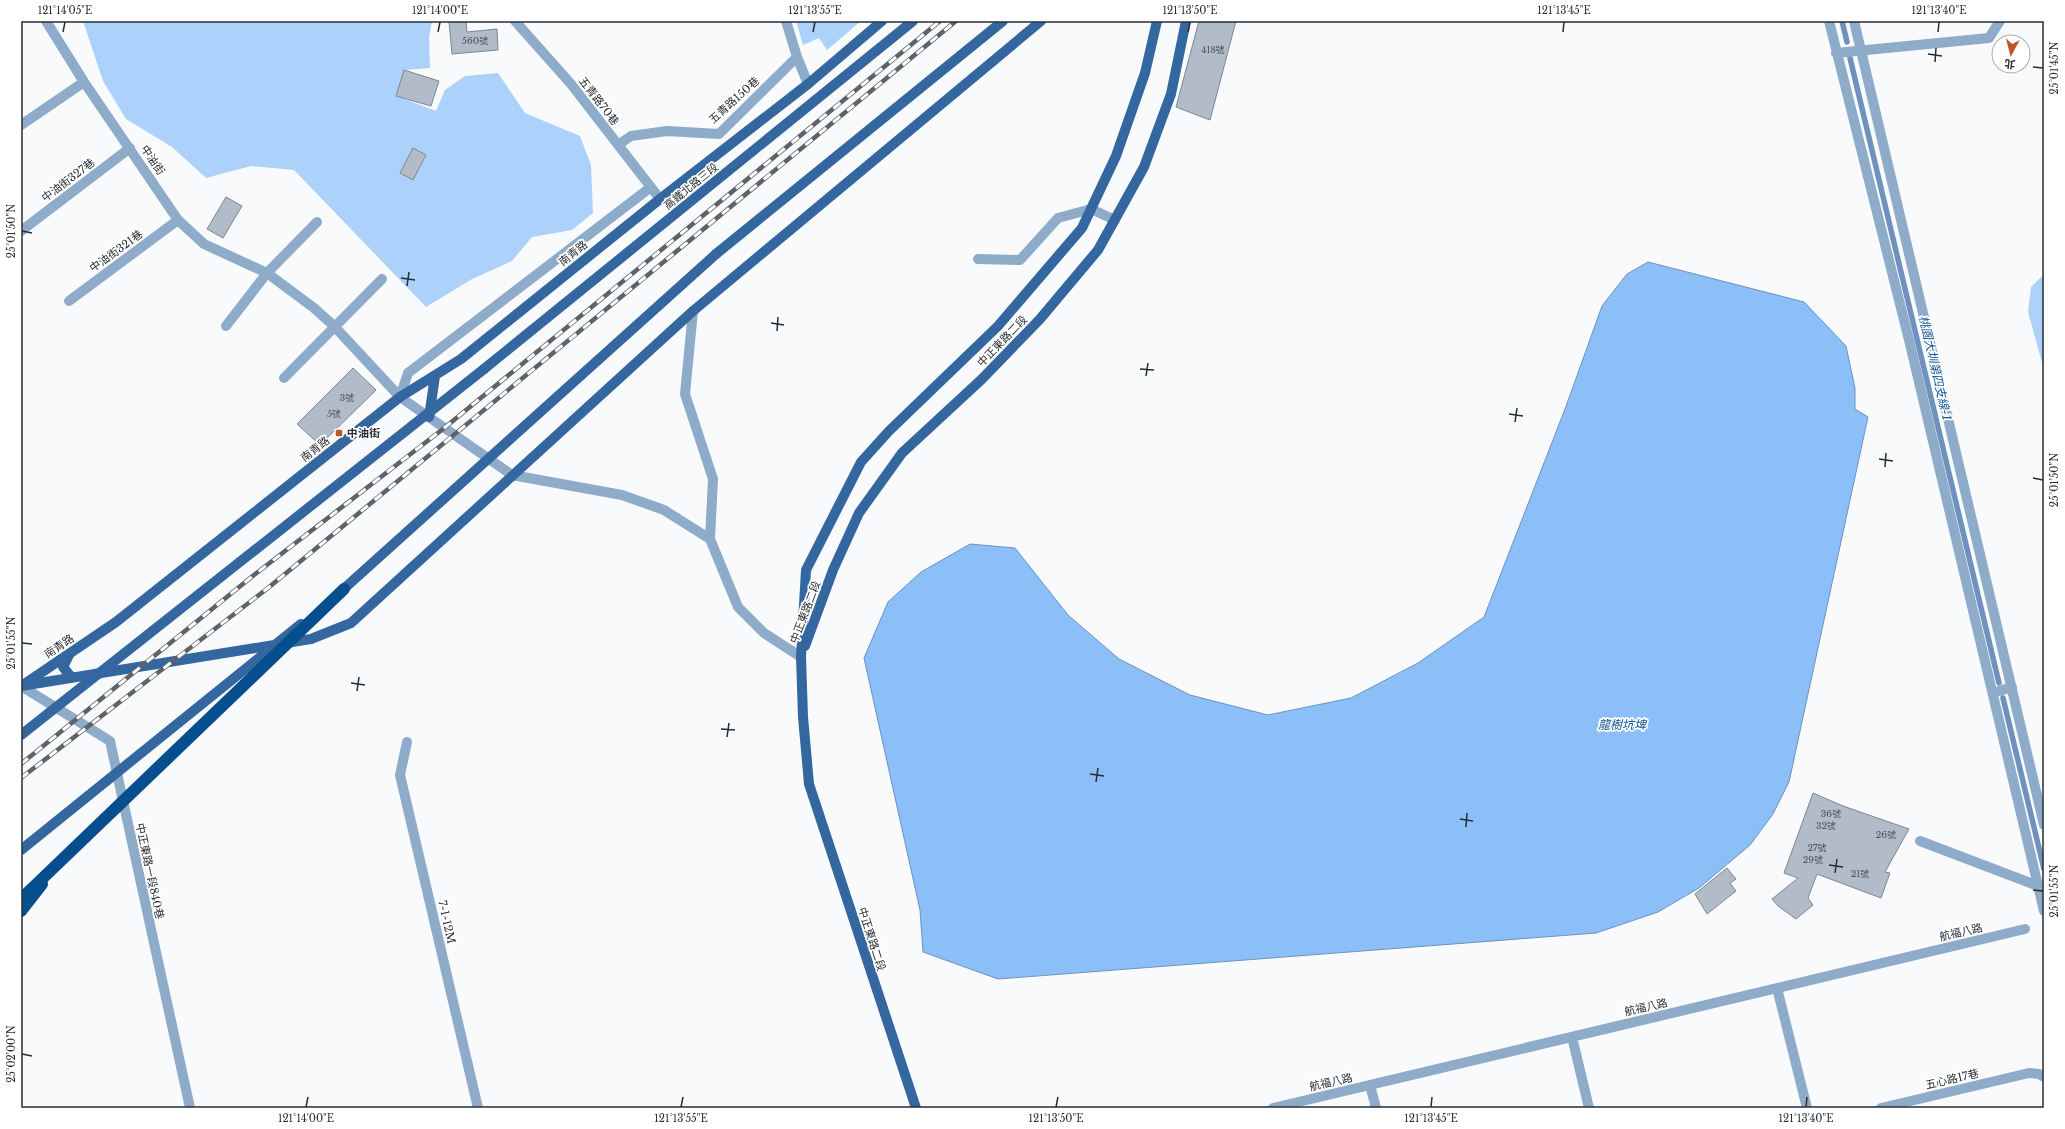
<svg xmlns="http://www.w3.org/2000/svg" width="2065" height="1129" font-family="'Libre Baskerville','Noto Sans TC',serif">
  <rect width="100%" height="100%" fill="#f8fafc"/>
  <path fill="#acd1fb" d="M83,21H432L429,37L430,68L404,70L397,96L436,111L445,90L465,76L498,73L525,113L580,136L591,165L593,213L572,230L532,237L512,261L472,279L426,307L294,170L251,166L206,178L172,147L126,119L103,81Z
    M796,21H861L827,50L819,38L803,45Z
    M2044,274V370L2028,312L2031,287Z"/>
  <path fill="#8cbef8" stroke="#6e92bd" d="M1648,262L1804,302L1846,346L1855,388V409L1868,417L1789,782L1773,814L1750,845L1699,888L1658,912L1596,933L998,979L923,952L920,910L864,658L888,602L921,572L970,544L1015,548L1068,615L1119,659L1190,695L1268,715L1351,698L1418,663L1484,617L1565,409L1602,306L1627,274Z"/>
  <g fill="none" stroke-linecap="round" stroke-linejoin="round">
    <path stroke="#6e92bd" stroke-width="5.5" d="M1842,21L1847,42
      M1850,58L1999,683
      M2003,698L2044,869"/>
  </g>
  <path fill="#b2bcc8" stroke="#7c8691" d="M449,21H466L467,32L497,29L498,50L452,54Z
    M1199,21H1236L1210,120L1176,107Z
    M404,70L439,81L431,106L396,96Z
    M413,148L426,155L413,180L400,173Z
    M226,197L242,206L223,238L207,229Z
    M353,368L376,390L320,445L297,424Z
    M1813,793L1843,806L1909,829L1885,872L1890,873L1881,898L1817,874L1808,898L1813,905L1796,919L1778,906L1772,899L1798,878L1784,873Z
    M1727,868L1736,879L1730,883L1736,891L1707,914L1695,894Z"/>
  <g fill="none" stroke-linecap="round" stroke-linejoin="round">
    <path stroke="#8fabca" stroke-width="10" d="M46,21L84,82L178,220L204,244L267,273L314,308L334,326L400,397L512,475L622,495L664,510L710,539L738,607L764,633L801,657
      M515,21L571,84L660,199
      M1829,21L1910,344L2044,911
      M1854,21L2044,825
      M1836,53L1989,38L2000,21
      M797,57L808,84
      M21,125L84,82
      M618,145L631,136L667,131L719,134L797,57L786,21
      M21,231L130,148
      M978,259L1020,260L1058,218L1091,209L1115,220
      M69,301L178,220
      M693,311L685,394L713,479L710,539
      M226,326L267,273L317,222
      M284,378L382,279
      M400,397L408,373L651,187
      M21,686L110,741L190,1108
      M1993,693L2012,687
      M407,742L400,775L478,1108
      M1920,841L2038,886
      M1777,988L1807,1108
      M1572,1037L1589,1108
      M1370,1085L1376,1108
      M1273,1108L2025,929
      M1881,1108L2029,1073L2039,1074L2044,1077"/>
    <path stroke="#34679f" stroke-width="10" d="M716,254L1003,21
      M484,369L913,21
      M429,417L435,376
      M805,646L833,570L859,513L902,453L982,379L1040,319L1098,250L1144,167L1171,94L1186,21
      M69,655L63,667L72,678
      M23,685L116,622L400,397L461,359L660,199L808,84L882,21
      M21,686L311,639L351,623L693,311L1041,21
      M916,1108L809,784L803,717L801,657L806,570L861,462L889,431L998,326L1082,228L1116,156L1145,73L1157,21"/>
    <path stroke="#064e8e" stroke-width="12" d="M21,911L42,884"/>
    <g stroke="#5f6266" stroke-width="4.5">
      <path id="rail" d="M21,764L254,575L443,429L940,21
        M21,778L268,588L956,21"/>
    </g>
    <use href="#rail" stroke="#fff" stroke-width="3" stroke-dasharray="9" stroke-linecap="butt"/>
    <path stroke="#34679f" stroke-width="10" d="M338,594L716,254
      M21,735L484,369
      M21,850L301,624"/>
    <path stroke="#064e8e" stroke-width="12" d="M21,899L344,589"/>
  </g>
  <path fill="none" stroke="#292d32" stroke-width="1.5" d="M63,32L65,22M438,32L440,22M813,32L815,22M1188,32L1190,22M1563,32L1564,22M1938,32L1939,22M1928,54L1942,56M1935,62L1936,48M2033,67L2043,68M22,231L32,233M401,278L415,280M407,286L409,272M771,323L784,325M777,331L778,317M1140,369L1154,370M1146,376L1148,363M1509,414L1523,416M1515,422L1517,408M1879,459L1893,461M1885,467L1886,453M2033,478L2043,480M22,643L32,644M351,683L365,685M357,691L359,677M721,729L735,730M727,737L729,723M1090,774L1104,776M1096,782L1098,768M1460,819L1473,821M1466,827L1467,813M1829,865L1843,867M1835,873L1837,859M2033,890L2043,891M22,1054L32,1056M306,1107L308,1097M681,1107L683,1097M1056,1107L1058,1097M1431,1107L1432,1097M1806,1107L1807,1097"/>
  <rect fill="#be582c" stroke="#fff" stroke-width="1.5" x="335" y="429" width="8" height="8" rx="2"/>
  <g text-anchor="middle" stroke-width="3.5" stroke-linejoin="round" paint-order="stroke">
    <g font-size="9" fill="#4b5158">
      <text x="475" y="44">560號</text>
      <text x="1213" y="53">418號</text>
      <text x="347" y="401">3號</text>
      <text x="334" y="417">5號</text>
      <text x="1831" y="817">36號</text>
      <text x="1826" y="829">32號</text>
      <text x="1886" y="838">26號</text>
      <text x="1817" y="851">27號</text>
      <text x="1813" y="863">29號</text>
      <text x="1860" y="877">21號</text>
    </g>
    <g font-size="11" fill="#292d32" stroke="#fff">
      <text transform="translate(734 100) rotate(-42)" y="4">五青路150巷</text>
      <text transform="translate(599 101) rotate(52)" y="4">五青路70巷</text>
      <text transform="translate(153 160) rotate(56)" y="4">中油街</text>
      <text transform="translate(68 180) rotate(-37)" y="4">中油街327巷</text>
      <text transform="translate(691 186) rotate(-39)" y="4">高鐵北路三段</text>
      <text transform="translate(116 251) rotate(-36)" y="4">中油街321巷</text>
      <text transform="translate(573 253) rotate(-39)" y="4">南青路</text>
      <text transform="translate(1002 341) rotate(-46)" y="4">中正東路二段</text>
      <text transform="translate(315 449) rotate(-38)" y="4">南青路</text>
      <text transform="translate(805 612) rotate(-69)" y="4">中正東路二段</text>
      <text transform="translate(59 646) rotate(-34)" y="4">南青路</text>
      <text transform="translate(150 871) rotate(78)" y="4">中正東路一段840巷</text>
      <text transform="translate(447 922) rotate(77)" y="4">7-1-12M</text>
      <text transform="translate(1961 932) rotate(-13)" y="4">航福八路</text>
      <text transform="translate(872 939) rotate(72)" y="4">中正東路二段</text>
      <text transform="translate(1646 1007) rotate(-13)" y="4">航福八路</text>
      <text transform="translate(1952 1079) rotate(-13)" y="4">五心路17巷</text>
      <text transform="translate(1331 1082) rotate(-13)" y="4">航福八路</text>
    </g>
    <g font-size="11" font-weight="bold" fill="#292d32" stroke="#fff" text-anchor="start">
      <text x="347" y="437">中油街</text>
    </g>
    <g font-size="12" font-style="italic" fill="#135696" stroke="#fff">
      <text transform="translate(1935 368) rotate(77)" y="4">桃園大圳第四支線-1</text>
      <text x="1622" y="729">龍樹坑埤</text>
    </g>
  </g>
  <rect width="2065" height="1129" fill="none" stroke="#ffffff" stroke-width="44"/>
  <g transform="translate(2011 54) rotate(187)"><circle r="19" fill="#ffffff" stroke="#a9abad"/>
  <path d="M0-3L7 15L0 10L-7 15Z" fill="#be582c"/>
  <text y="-6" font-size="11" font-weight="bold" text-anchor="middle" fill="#292d32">北</text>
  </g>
  <rect x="22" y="22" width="2021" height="1085" fill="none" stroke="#292d32" stroke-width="1.5"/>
  <g font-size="10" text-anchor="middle" fill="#292d32">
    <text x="65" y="14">121°14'05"E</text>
    <text x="440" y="14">121°14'00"E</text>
    <text x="815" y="14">121°13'55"E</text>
    <text x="1190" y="14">121°13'50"E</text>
    <text x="1564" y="14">121°13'45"E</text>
    <text x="1939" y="14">121°13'40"E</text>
    <text transform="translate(2054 68) rotate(-90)" y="4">25°01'45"N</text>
    <text transform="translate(11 231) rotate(-90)" y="4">25°01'50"N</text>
    <text transform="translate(2054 480) rotate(-90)" y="4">25°01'50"N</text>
    <text transform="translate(11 643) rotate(-90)" y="4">25°01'55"N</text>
    <text transform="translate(2054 891) rotate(-90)" y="4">25°01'55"N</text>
    <text transform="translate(11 1054) rotate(-90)" y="4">25°02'00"N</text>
    <text x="306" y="1122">121°14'00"E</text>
    <text x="681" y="1122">121°13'55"E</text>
    <text x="1056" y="1122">121°13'50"E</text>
    <text x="1431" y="1122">121°13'45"E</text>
    <text x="1806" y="1122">121°13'40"E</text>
  </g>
</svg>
